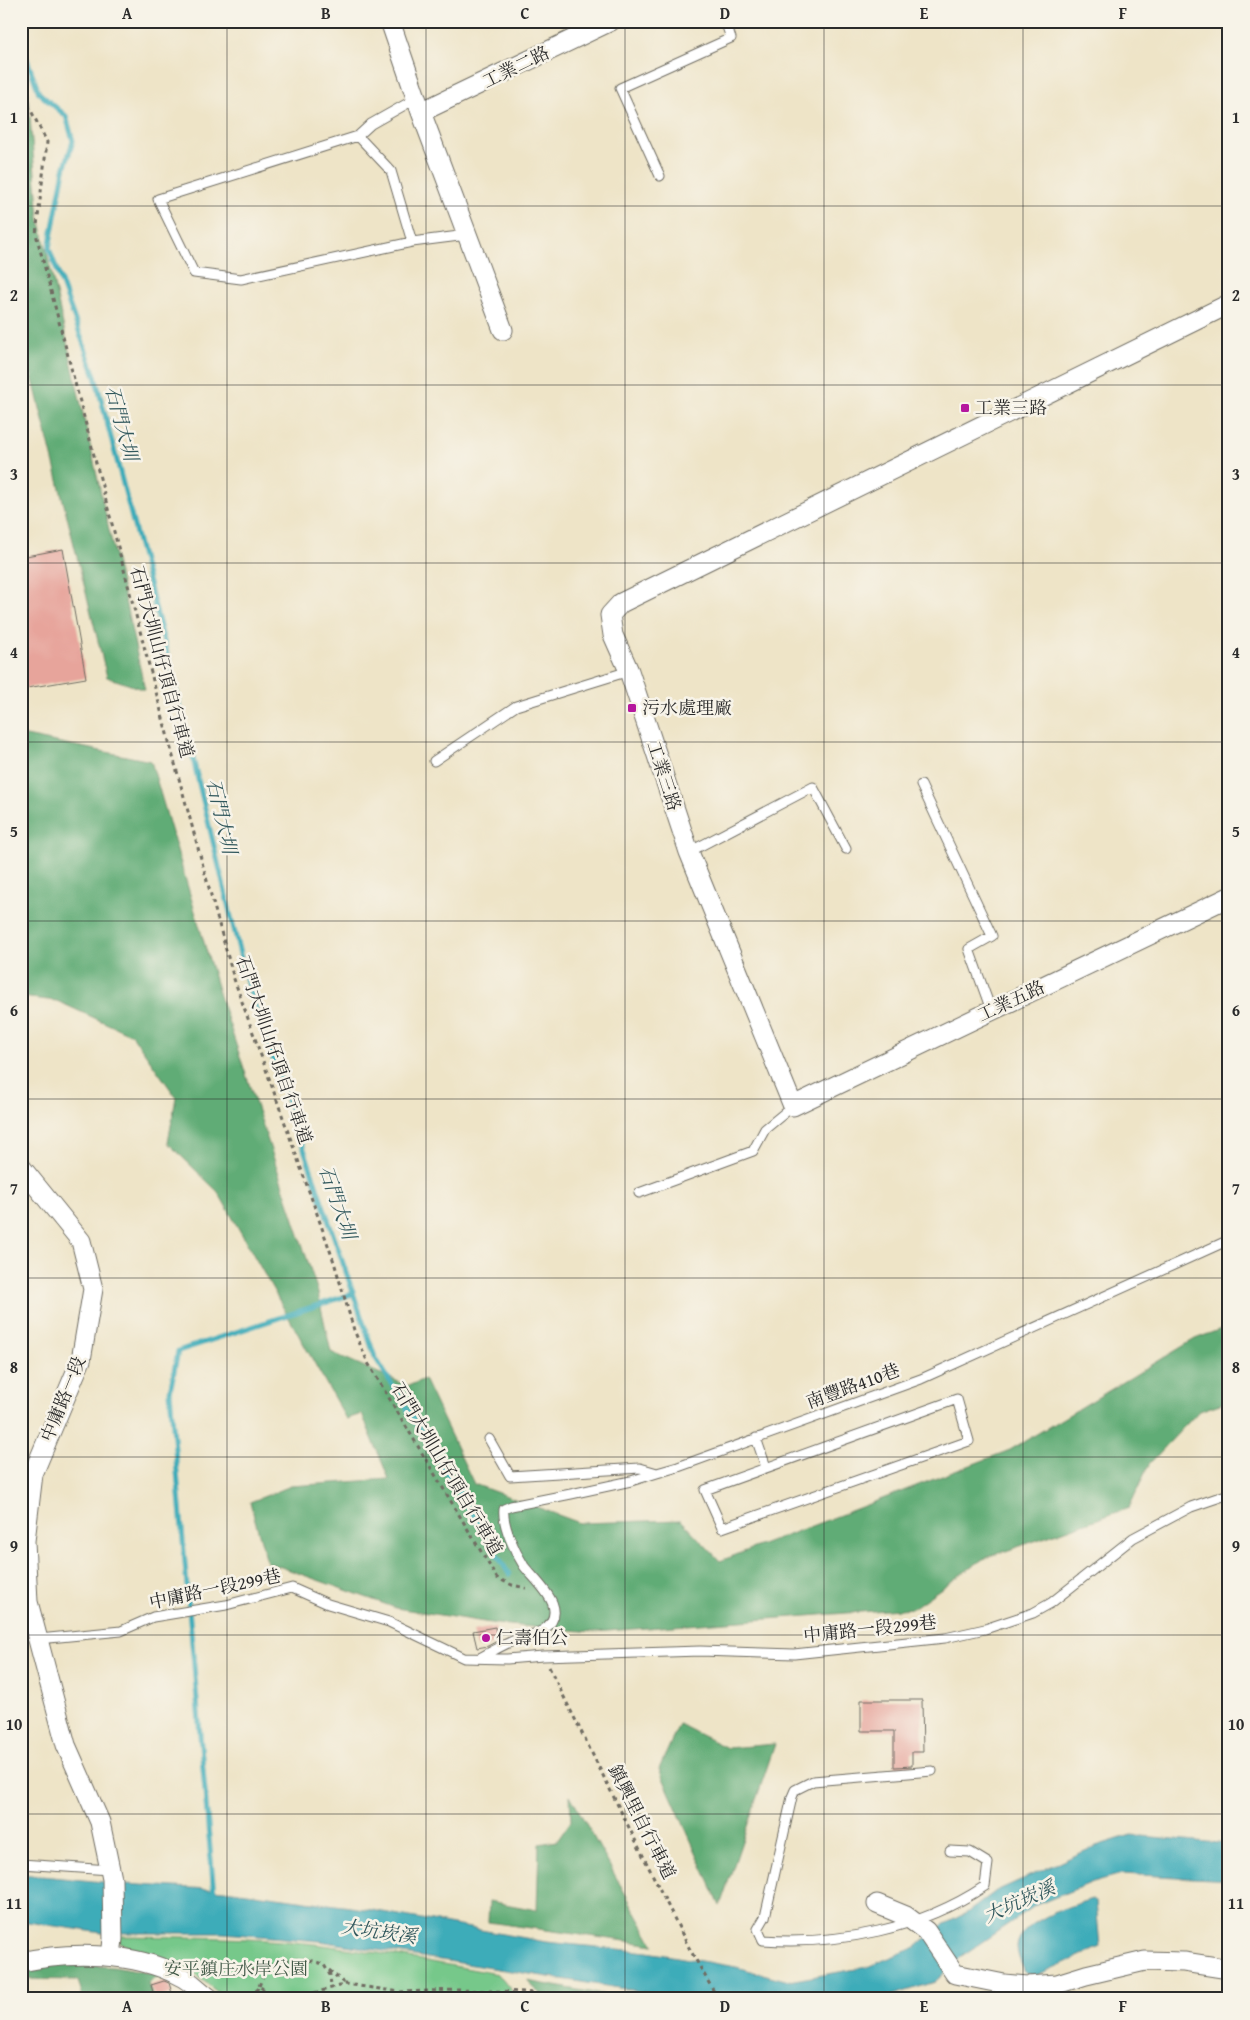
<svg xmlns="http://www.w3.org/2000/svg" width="1250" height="2020" font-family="'Gentium Book Plus','Noto Serif TC',serif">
  <rect width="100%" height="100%" fill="#f7f3e8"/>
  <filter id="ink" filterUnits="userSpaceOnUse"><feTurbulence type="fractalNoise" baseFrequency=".02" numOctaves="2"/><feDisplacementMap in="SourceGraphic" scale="10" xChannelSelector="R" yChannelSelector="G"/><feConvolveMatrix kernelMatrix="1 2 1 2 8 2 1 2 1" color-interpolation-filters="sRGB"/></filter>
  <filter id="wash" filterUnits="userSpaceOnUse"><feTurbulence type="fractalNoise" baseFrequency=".0096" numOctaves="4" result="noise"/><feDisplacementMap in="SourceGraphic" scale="20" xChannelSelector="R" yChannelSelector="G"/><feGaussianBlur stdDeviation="1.12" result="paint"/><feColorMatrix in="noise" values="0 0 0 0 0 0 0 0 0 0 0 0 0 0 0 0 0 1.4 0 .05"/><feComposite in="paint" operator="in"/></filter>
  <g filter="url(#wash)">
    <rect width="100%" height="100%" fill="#eee4c7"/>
    <path fill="#76c88a" stroke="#507a5a" d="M119,1936C184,1937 249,1937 314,1944C375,1951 437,1963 498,1974L518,1999L485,1997L380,1999L337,1994L325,1999H226L185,1966L133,1949L120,1942Z"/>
    <path fill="#60ac76" stroke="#466c50" d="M21,21L39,217L145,690L107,677L21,332Z
      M21,735L151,761L218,990L317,1289L331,1352L408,1386L424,1379L474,1484L580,1523L681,1520L720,1561L1010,1450L1195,1339L1229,1326V1401L1199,1411L1149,1464L1129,1508L983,1559L913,1608L594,1632L497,1624L396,1608L267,1562L250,1502L291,1486L389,1479L362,1414L346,1419L218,1192L168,1143L176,1097L132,1035L57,1001L21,997Z
      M679,1724L727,1748L775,1744L720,1906L659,1769Z
      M570,1795L654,1945L488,1922L489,1901L537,1910L539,1844L557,1841L571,1821Z
      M43,1963L114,1967L160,1975L148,1983L153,1999H83L78,1980L21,1979V1967Z
      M527,1981L629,1999H546Z"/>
    <path fill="#3cacb9" stroke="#346c72" d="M1229,1515V1561L1218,1519Z
      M1131,1835L1229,1844V1880L1122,1874L1093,1882L1036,1905L963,1955L935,1982L881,1999H689L320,1941L223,1933H102L21,1921V1874L124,1884L225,1890L372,1910L546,1942L648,1952L736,1967L789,1981L867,1967L916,1947L941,1926L968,1912L996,1891L1096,1846Z
      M1092,1899L1096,1902L1100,1947L1035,1976L1025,1973C1022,1965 1017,1955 1017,1947C1018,1922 1072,1905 1092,1899Z"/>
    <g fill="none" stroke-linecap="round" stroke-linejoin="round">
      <path stroke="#3cacb9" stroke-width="5" d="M21,42L39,93L66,116L73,141L64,170L49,248L95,376L175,684L246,979L375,1357L509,1574
        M214,1894L170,1392L178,1351L352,1294"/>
    </g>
    <g id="blocks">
      <path fill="#e7a49b" d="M63,549L86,678L21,689V557Z
        M495,1627L497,1641L488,1646L477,1648L473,1631Z
        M861,1700H922L923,1752H912V1766L894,1767V1731H861Z
        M164,1981L169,1983L172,1993L155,1999L151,1985Z"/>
    </g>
  </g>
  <g filter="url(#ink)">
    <use href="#blocks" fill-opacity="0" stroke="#6f6c62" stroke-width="1"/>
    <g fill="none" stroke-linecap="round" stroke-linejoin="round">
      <g stroke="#6f6c62" stroke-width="11">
        <path id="lane" d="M417,98L371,124L358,136L391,171L412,242L467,235
          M358,136L158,199L194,273L241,279L412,242
          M660,176L620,88L731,38L725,21
          M434,761L516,706L629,671
          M921,785L992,936L969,949L991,1010
          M689,852L813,787L846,849
          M639,1193L753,1151L765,1129L793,1106
          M957,1399L969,1441L722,1528L705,1490Z
          M756,1438L766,1467
          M489,1439L510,1476L640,1468L657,1473L678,1467L921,1379L1229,1240
          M39,1639L121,1631L153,1617L226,1605L292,1588L328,1604L389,1622L464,1658L507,1659L543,1656L700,1651L794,1654L945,1638L985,1629L1033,1613L1051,1603L1133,1538L1191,1507L1229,1494
          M480,1658C492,1651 504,1644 518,1639C525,1636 537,1634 543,1630C572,1610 537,1583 524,1566C515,1552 502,1525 504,1509L511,1506L571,1494L631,1481L657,1473
          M932,1771L813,1781L795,1790L792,1797L765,1917L758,1929L763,1940C839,1945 921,1929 985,1886L988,1863L970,1852L950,1851
          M21,1864L110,1870
          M191,1999L203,1994
          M1005,1999L1028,1991"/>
      </g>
      <g stroke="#6f6c62" stroke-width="21">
        <path id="street" d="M390,21L421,112L503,330
          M421,112L611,21
          M1229,304L621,603L610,615L613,635L629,671L689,852L793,1106L1229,897
          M21,1167L81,1241L93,1289L81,1360L33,1474L25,1541L28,1602L66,1745L100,1822L112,1879L113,1939L111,1956
          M877,1904L906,1916L926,1931L955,1974L1004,1984L1028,1986L1057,1984L1086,1975L1145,1961L1184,1962L1229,1969
          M21,1962C70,1951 135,1952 180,1976C191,1981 200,1992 211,1999"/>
      </g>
      <path stroke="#6f6c62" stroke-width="3" stroke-dasharray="4 4" stroke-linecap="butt" d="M21,91L47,142L36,234L172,753L234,979L334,1262L354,1330L368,1363L497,1578L512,1585L526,1588
        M549,1667L687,1944L718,1999
        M202,1970C222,1966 245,1967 263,1973
        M329,1970L345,1984
        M259,1986C262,1980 263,1973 267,1968C280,1957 310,1957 324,1965L330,1975L331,1987
        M252,1998L259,1986L267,1992L268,1997
        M251,1999L268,1997L275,1999L296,1998L346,1984L400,1992L456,1990L526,1992L565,1999"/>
      <use href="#lane" stroke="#fff" stroke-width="9"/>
      <use href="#street" stroke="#fff" stroke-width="19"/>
    </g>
  </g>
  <path fill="none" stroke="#2b2b2b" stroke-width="1" stroke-opacity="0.55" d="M227,21V1999M426,21V1999M625,21V1999M824,21V1999M1023,21V1999M21,206H1229M21,385H1229M21,563H1229M21,742H1229M21,921H1229M21,1099H1229M21,1278H1229M21,1457H1229M21,1635H1229M21,1814H1229"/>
  <g fill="#b5179e" stroke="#f7f3e8" stroke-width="2">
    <rect x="960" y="403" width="10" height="10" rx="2.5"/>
    <rect x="627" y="703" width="10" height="10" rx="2.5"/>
    <circle cx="486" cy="1638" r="5"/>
  </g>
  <g text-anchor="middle" stroke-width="5" stroke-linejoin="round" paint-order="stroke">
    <g font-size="18" fill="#2b2b2b" stroke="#f7f3e8">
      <text transform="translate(516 67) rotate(-26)" y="6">工業二路</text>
      <text transform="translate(162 662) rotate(75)" y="6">石門大圳山仔頂自行車道</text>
      <text transform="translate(664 776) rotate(72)" y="6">工業三路</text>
      <text transform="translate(1011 1001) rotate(-25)" y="6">工業五路</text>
      <text transform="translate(274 1050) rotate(71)" y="6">石門大圳山仔頂自行車道</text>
      <text transform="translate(853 1386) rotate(-20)" y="6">南豐路410巷</text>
      <text transform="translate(63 1399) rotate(-68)" y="6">中庸路一段</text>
      <text transform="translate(447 1469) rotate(59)" y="6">石門大圳山仔頂自行車道</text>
      <text transform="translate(215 1589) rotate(-12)" y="6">中庸路一段299巷</text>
      <text transform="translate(870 1629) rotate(-6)" y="6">中庸路一段299巷</text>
      <text transform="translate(642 1822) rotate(63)" y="6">鎮興里自行車道</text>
    </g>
    <g font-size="18" fill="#2b2b2b" stroke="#f7f3e8" text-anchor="start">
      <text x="975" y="414">工業三路</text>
      <text x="642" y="714">污水處理廠</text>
      <text x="496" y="1644">仁壽伯公</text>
    </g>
    <g font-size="18" fill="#425a48" stroke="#f7f3e8">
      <text x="236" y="1975">安平鎮庄水岸公園</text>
    </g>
    <g font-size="19" font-style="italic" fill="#31585d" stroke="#f7f3e8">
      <text transform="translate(122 423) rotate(75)" y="7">石門大圳</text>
      <text transform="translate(222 816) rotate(77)" y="7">石門大圳</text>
      <text transform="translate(338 1202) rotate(71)" y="7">石門大圳</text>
      <text transform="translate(1019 1901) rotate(-24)" y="7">大坑崁溪</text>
      <text transform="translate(379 1931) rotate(8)" y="7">大坑崁溪</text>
    </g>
  </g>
  <rect width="1250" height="2020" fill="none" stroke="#f7f3e8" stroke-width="55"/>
  <rect x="28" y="28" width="1194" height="1964" fill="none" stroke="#2b2b2b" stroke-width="2"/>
  <g font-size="16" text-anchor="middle" font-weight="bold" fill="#2b2b2b">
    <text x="127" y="19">A</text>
    <text x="326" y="19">B</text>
    <text x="525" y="19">C</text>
    <text x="725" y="19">D</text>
    <text x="924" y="19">E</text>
    <text x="1123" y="19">F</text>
    <text x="14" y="123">1</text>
    <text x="1236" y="123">1</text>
    <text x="14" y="301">2</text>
    <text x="1236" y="301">2</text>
    <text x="14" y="480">3</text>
    <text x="1236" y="480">3</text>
    <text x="14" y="658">4</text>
    <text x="1236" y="658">4</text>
    <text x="14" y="837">5</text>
    <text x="1236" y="837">5</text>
    <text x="14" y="1016">6</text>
    <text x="1236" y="1016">6</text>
    <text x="14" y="1194">7</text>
    <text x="1236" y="1194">7</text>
    <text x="14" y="1373">8</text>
    <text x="1236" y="1373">8</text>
    <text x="14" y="1552">9</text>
    <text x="1236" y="1552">9</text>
    <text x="14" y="1730">10</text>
    <text x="1236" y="1730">10</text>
    <text x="14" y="1909">11</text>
    <text x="1236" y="1909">11</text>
    <text x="127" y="2012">A</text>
    <text x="326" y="2012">B</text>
    <text x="525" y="2012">C</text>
    <text x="725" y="2012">D</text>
    <text x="924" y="2012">E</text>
    <text x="1123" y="2012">F</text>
  </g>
</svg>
